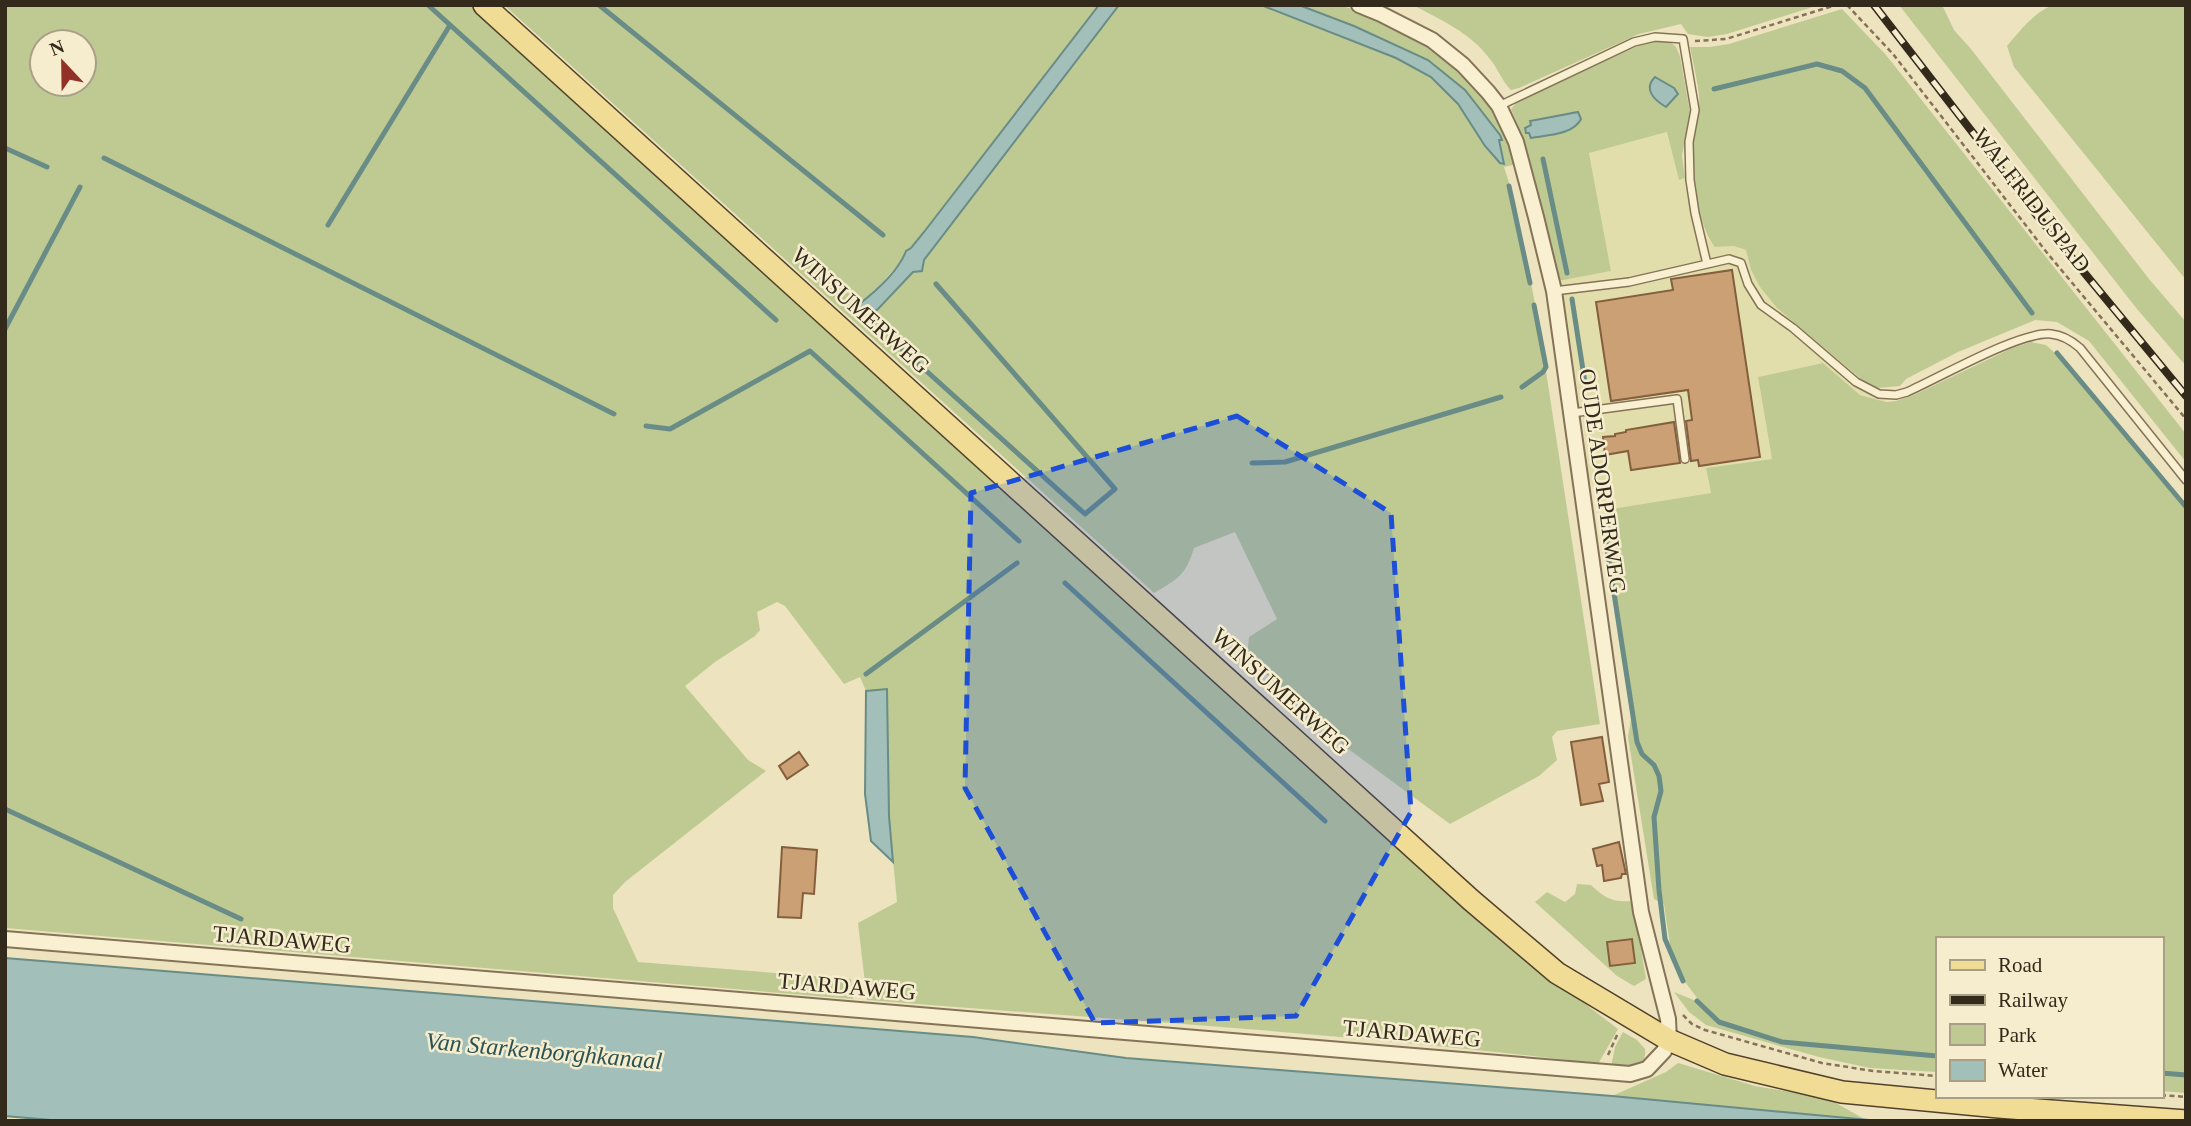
<svg xmlns="http://www.w3.org/2000/svg" width="2191" height="1126" font-family="'Times New Roman',serif">
  <rect width="100%" height="100%" fill="#ede3be"/>
  <path fill="#e2deac" d="M1668,132L1679,179L1685,178L1698,201L1707,238L1715,247L1734,246L1746,250L1751,270L1760,287L1777,307L1867,384L1878,388L1886,402L1860,395L1823,363L1758,377L1772,459L1706,468L1711,493L1605,510L1589,480L1583,421L1558,281L1611,271L1589,152Z"/>
  <path fill="#bfca93" fill-rule="evenodd" d="M5,5H470L1495,935L1618,1029L1598,1064C1355,1033 1110,1020 867,1000L858,923L897,902L889,816L886,689L866,691L860,677L844,684L785,606L777,602L757,612L760,630L755,636L715,662L685,686L748,760L766,771L625,882L613,895V908L638,962L851,979L853,999L5,928ZM42,42H84V84H42Z
    M504,5H1099L924,232L905,254L903,259L874,292L858,305L868,316L878,309L913,271H922L923,260L1119,5H1261L1396,58L1431,77L1458,104L1485,146L1500,163L1504,164L1500,148V135L1465,90L1354,26L1299,5C1312,5 1329,3 1342,6C1403,22 1462,61 1496,115C1506,130 1511,147 1517,164L1504,167L1515,201L1538,319L1600,724L1557,731L1552,737L1557,760L1539,776L1450,824L1347,748L1247,656L1249,637L1277,619L1235,532L1194,548C1186,575 1178,579 1154,593Z
    M1413,5H1819L1727,34L1708,37L1688,34L1681,24L1639,34L1519,88L1511,90C1501,80 1498,68 1489,58C1471,33 1439,19 1413,5Z
    M1899,5H1942L1954,30L1971,49L2149,279L2186,322V366L2137,309Z
    M2054,5H2186V280L2014,67L2007,46C2019,32 2036,10 2054,5Z
    M1842,9L1886,55L2186,434V462L2089,341L2057,322L2035,320L1958,352L1906,379L1900,386L1878,388L1867,384L1777,308L1760,287L1751,270L1746,250L1734,246L1715,247C1698,226 1690,170 1693,143C1696,126 1700,112 1699,95C1697,79 1693,62 1690,47H1710L1729,44Z
    M1649,41H1669L1676,47L1680,56L1690,112L1682,156L1685,178L1679,180L1667,132L1589,153L1611,271L1558,281L1540,199L1524,139L1511,109L1520,99Z
    M2031,342L2046,345L2055,353L2186,507V1093L2161,1091V939H1937V1072L1870,1068L1819,1057L1706,1025L1689,1012L1674,992L1701,1003L1679,974L1670,945L1664,904L1654,899L1628,737L1632,713L1605,510L1711,493L1706,468L1772,459L1758,377L1823,363L1860,395L1886,402L1896,401L1916,394L2010,349Z
    M1577,884L1591,885C1606,899 1612,902 1633,901L1646,979L1634,986L1617,976L1535,902L1547,892L1565,902L1575,894Z
    M1623,1032L1637,1040L1645,1049C1647,1071 1627,1068 1611,1067L1615,1047Z
    M1678,1063L1755,1086L1827,1098L1866,1120L1612,1096L1666,1072Z"/>
  <path fill="#a2bfb9" stroke="#698c86" stroke-width="2" d="M1099,5H1119L924,260L922,271L913,272L878,309L868,316L858,305C875,292 898,272 906,251L911,248L924,232Z
    M1261,5H1299L1354,26L1428,60L1465,90L1500,135L1502,140H1499L1504,164L1500,163L1485,146L1458,104L1431,77L1396,58Z
    M1655,77L1674,88L1678,94L1666,107C1654,100 1643,89 1655,77Z
    M1578,112L1581,119C1573,135 1547,135 1531,138L1529,133H1526L1525,128L1531,125L1530,121Z
    M887,689L889,816L893,862L871,841L865,794L866,691Z
    M5,958L973,1037L1126,1058L1612,1096L1880,1121H62L5,1116Z"/>
  <g fill="none" stroke-linecap="round" stroke-linejoin="round">
    <path stroke="#698c86" stroke-width="5" d="M428,5L776,320
      M599,5L883,235
      M1714,89L1817,64L1842,71L1865,88L2032,313
      M5,148L47,167
      M104,158L614,414
      M1543,159L1567,273
      M1509,186L1530,283
      M328,225L450,25
      M1572,299L1585,383
      M5,329L80,187
      M892,340L1085,514L1115,489L936,284
      M2057,353L2186,507
      M1522,387L1543,372L1546,367L1534,305
      M646,426L670,429L810,351L1019,541
      M1252,463L1285,462L1501,397
      M1605,535L1637,742L1642,754L1654,765L1659,776L1661,791L1654,817L1659,890L1665,939L1683,981
      M1065,583L1325,821
      M866,674L1017,563
      M5,809L241,919
      M1697,1001L1719,1022L1782,1042L1937,1056
      M2161,1073L2186,1075"/>
  </g>
  <path fill="#cba074" stroke="#845f3d" stroke-width="2" d="M1732,270L1760,457L1699,466L1698,460L1691,461L1686,421L1692,420L1688,390L1611,401L1596,302L1673,290L1671,279Z
    M1674,422L1680,463L1631,470L1628,451L1605,455L1603,437L1615,436V434L1626,432V430Z
    M1602,737L1609,782L1599,784L1603,801L1581,805L1571,742Z
    M799,752L808,765L787,779L779,766Z
    M1619,842L1626,874H1622L1621,878L1604,881L1602,865L1597,866L1593,849Z
    M782,847L817,850L814,894L803,893L801,918L778,917Z
    M1632,939L1635,963L1610,966L1607,942Z"/>
  <g fill="none" stroke-linecap="round" stroke-linejoin="round">
    <g stroke="#857357" stroke-width="10">
      <path id="service" d="M1499,106L1634,42L1655,37L1683,39L1695,110L1689,142L1690,180L1695,213L1707,264
        M1554,291L1629,282L1729,259L1741,263L1748,284L1761,305L1793,328L1856,382L1879,394L1896,395L1907,392C1939,378 2020,331 2051,334C2063,335 2072,341 2080,348L2186,480
        M1572,413L1677,399L1685,459"/>
    </g>
    <g stroke="#857357" stroke-width="18">
      <path id="minor" d="M5,939L1630,1074L1647,1069L1664,1051L1669,1040L1668,1019L1641,912L1554,291L1536,217L1516,142L1499,106L1488,92L1463,65L1432,40L1381,14L1359,5"/>
    </g>
    <g stroke="#52412c" stroke-width="24">
      <path id="primary" d="M484,5L1471,900L1557,973L1669,1040L1725,1064L1842,1092L1999,1107L2186,1121"/>
    </g>
    <path stroke="#857357" stroke-width="2.5" stroke-dasharray="5 3.5" stroke-linecap="butt" d="M1847,5L1893,54L2048,254L2186,419
      M1695,41L1726,39L1836,5
      M1683,1015L1692,1024L1705,1030L1822,1063L1873,1071L1937,1076
      M1608,1055L1618,1033
      M2161,1095L2186,1097"/>
    <use href="#service" stroke="#f8f0d1" stroke-width="7"/>
    <use href="#minor" stroke="#f8f0d1" stroke-width="14"/>
    <use href="#primary" stroke="#f1dc95" stroke-width="21"/>
    <g stroke="#342a1c" stroke-width="8">
      <path id="rail" d="M1874,5L2035,213L2186,396"/>
    </g>
    <use href="#rail" stroke="#f5edce" stroke-width="5" stroke-dasharray="16" stroke-linecap="butt"/>
  </g>
  <path fill="#1d4ed8" fill-opacity="0.2" stroke="#1d4ed8" stroke-width="5" stroke-dasharray="14 9" stroke-linejoin="round" d="M1237,416L1391,513L1411,812L1296,1016L1095,1023L965,788L971,493Z"/>
  <g text-anchor="middle" stroke-width="5" stroke-linejoin="round" paint-order="stroke">
    <g font-size="23" fill="#342a1c" stroke="#f5edce">
      <text transform="translate(2032 200) rotate(52)" y="8">WALFRIDUSPAD</text>
      <text transform="translate(861 310) rotate(42)" y="8">WINSUMERWEG</text>
      <text transform="translate(1603 481) rotate(82)" y="8">OUDE ADORPERWEG</text>
      <text transform="translate(1281 691) rotate(42)" y="8">WINSUMERWEG</text>
      <text transform="translate(282 939) rotate(5)" y="8">TJARDAWEG</text>
      <text transform="translate(847 986) rotate(5)" y="8">TJARDAWEG</text>
      <text transform="translate(1412 1033) rotate(5)" y="8">TJARDAWEG</text>
    </g>
    <g font-size="24" font-style="italic" fill="#2b5354" stroke="#f5edce">
      <text transform="translate(544 1051) rotate(5)" y="8">Van Starkenborghkanaal</text>
    </g>
  </g>
  <rect width="2191" height="1126" fill="none" stroke="#342a1c" stroke-width="14"/>
  <rect x="1936" y="937" width="228" height="161" fill="#f5edce" stroke="#a89f87" stroke-width="2"/>
  <rect x="1950" y="960" width="35" height="10" fill="#f1dc95" stroke="#a89f87" stroke-width="2"/>
  <text x="1998" y="972" font-size="21" fill="#342a1c">Road</text>
  <rect x="1950" y="995" width="35" height="10" fill="#342a1c" stroke="#a89f87" stroke-width="2"/>
  <text x="1998" y="1007" font-size="21" fill="#342a1c">Railway</text>
  <rect x="1950" y="1024" width="35" height="21" fill="#bfca93" stroke="#a89f87" stroke-width="2"/>
  <text x="1998" y="1042" font-size="21" fill="#342a1c">Park</text>
  <rect x="1950" y="1060" width="35" height="21" fill="#a2bfb9" stroke="#a89f87" stroke-width="2"/>
  <text x="1998" y="1077" font-size="21" fill="#342a1c">Water</text>
  <g transform="translate(63 63) rotate(338)"><circle r="33" fill="#f5edce" stroke="#a89f87" stroke-width="2"/>
  <path d="M0-5L12 26L0 18L-12 26Z" fill="#933128"/>
  <text y="-10" font-size="19" font-weight="bold" text-anchor="middle" fill="#342a1c">N</text>
  </g>
</svg>
